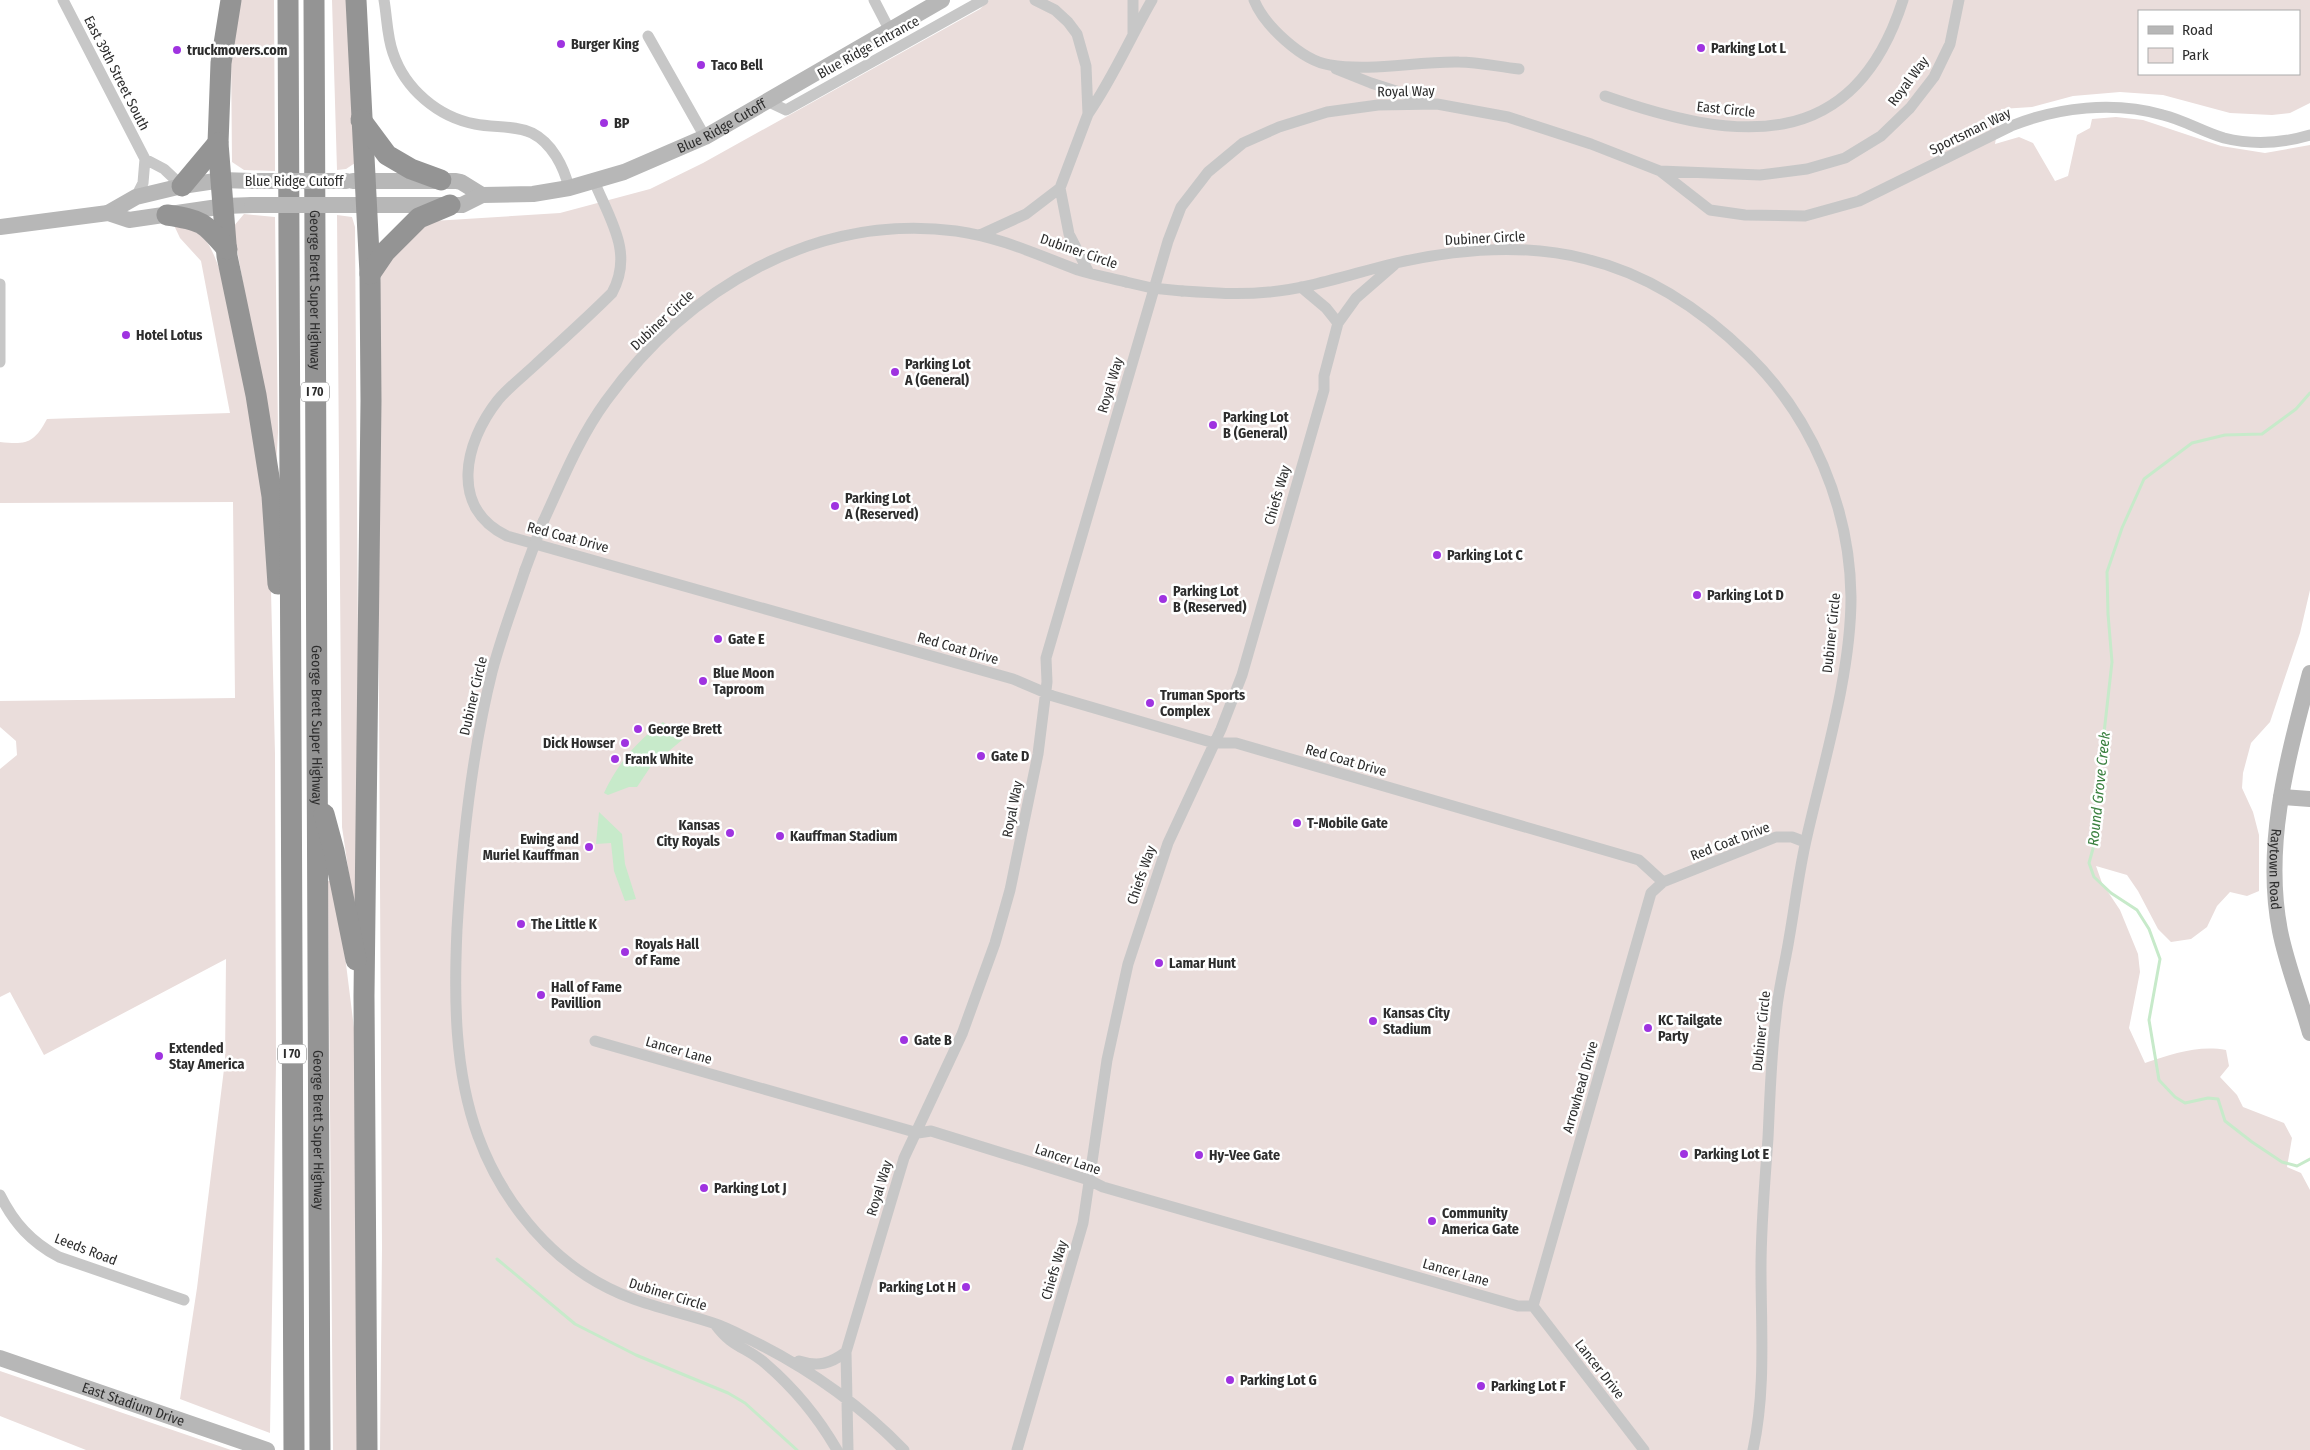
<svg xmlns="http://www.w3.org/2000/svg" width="2310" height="1450" font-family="'Fira Sans Condensed',sans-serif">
  <rect width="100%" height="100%" fill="#fff"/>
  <path fill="#eadddb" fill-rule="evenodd" d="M239,0H274L275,171L244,170L232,162L231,51Z
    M332,0H352L355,163L346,169L337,170Z
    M989,0H2310V103L2290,113L2272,115L2230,113L2163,95L2120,92L2073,96L2032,107L2001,109L1995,144L2019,137L2033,143L2055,181L2068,176L2077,135L2090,128L2092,119L2116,117L2143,120L2221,146L2265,153L2310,145V590L2300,633L2270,722L2251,743L2243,773L2242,788L2253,812L2259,835V891L2247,896L2230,892L2217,906L2207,927L2191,939L2171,942L2158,929L2138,891L2127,875L2096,866L2102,883L2120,910L2138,954L2140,972L2129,1028L2145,1063C2172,1054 2198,1045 2226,1050L2229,1066L2220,1077L2237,1095L2243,1107L2284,1123L2292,1138L2287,1167L2301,1173L2310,1190V1450H380L382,1248L377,333L381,267L393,248L433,221L560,213L650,189L703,163L980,9ZM2139,11H2299V74H2139Z
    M244,214L275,217L278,432L276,469L233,227Z
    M337,215L352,217L355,227L360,925L352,895L342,827Z
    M172,221C205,235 208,237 220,271L264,467L270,550L275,754L276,1063L270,1433L180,1399L197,1288L225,1061L226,959L44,1055L10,992L0,997V769L17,755L16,741L0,727V701L235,698L233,502L0,503V442C27,445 34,443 47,419L230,413L201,261L180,238Z
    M328,881H332L343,940L355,1036L358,1450H333Z
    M0,1371L231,1450H86L0,1416Z"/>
  <path fill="#c7eaca" d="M663,722L682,740L651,766L637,787H629L608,795L604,793C618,763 636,742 663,722Z
    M599,812L622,834L625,864L636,899L625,901L614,871L611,843L596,844Z"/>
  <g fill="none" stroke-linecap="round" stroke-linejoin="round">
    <path stroke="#c7eaca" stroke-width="3" d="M2310,393L2296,409L2262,434L2225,435L2192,443L2144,479L2122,528L2107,572L2108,614L2112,662L2095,813L2094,845L2089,863L2094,877L2111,893L2137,910L2149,929L2160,959L2149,1020L2159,1080L2175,1097L2185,1103L2208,1098L2218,1099L2225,1121L2252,1142L2282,1162L2297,1166L2310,1159
      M497,1259L575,1324L636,1355L728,1393L745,1403L797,1450"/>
    <path stroke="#c7c7c7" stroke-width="11" d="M63,0L145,159L143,183L136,197
      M384,0C387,17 387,37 393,53C405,89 438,117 475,124C494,128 515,125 532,133C552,143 564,167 569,188
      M874,0L889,29
      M1254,0C1264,25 1302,61 1330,65C1372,72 1416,61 1459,62C1479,62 1499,67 1519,69
      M1133,33V0
      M648,36L705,137
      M1336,69L1371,83L1427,101
      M1605,96C1734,141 1853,157 1903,0
      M767,101L786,110L983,0
      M1088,114C1113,78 1130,38 1152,0
      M145,159L164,169L182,186
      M1660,171L1710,210L1745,215L1805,216L1859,201L2011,126C2058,107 2114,101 2163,115C2184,120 2203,132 2224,138C2252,145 2283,143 2310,135
      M594,181C610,220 634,253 612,293C587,318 560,342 534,366C522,377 508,388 498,400C464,443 449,508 507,536L1013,679L1053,696L1214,743H1236L1639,860L1663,882L1776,837H1792L1805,842
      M1060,188L1069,234L1089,273
      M980,235L1026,214L1060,188L1088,114L1086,66L1077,34L1068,22L1055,10L1035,0
      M0,284V362
      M1182,291C1211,293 1239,295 1269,292C1312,288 1354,273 1396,263C1457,249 1524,243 1586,259C1648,274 1702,310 1748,355C1812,417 1850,507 1851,597C1851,674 1824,761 1807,836C1799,870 1795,905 1789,939C1785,964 1778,990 1776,1016C1771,1056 1770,1097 1768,1138C1765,1181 1761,1224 1761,1268C1761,1329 1766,1390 1753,1450
      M1338,323L1356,298L1394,265
      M543,522C562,481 579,438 606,401C687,289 814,213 956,231C1000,237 1038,255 1078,270C1094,275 1110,278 1126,282
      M525,570C514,604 501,637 492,672C471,756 462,843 457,929C454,996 454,1071 478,1136C498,1191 537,1244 587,1276C629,1303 667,1308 713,1323C729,1328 744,1337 759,1344C814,1372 861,1406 904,1450
      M595,1041L918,1133L931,1131L1089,1180L1103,1187L1518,1306H1533
      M0,1195C14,1223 31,1242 59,1257L184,1300
      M1533,1306L1651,893L1663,882
      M1533,1306L1644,1450
      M715,1324C732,1348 747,1347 766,1364C795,1389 818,1417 837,1450
      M799,1361C818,1367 830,1364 846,1352
      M848,1450L846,1352L904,1158L962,1034L995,943L1010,890L1038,754L1047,682L1046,658L1168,241L1181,207L1208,172L1243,143L1279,127L1327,112L1378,105L1437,104L1508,117L1591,144L1660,171L1760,175L1807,169L1845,158L1881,136L1910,108L1934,77L1950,44L1959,0
      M1017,1450L1083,1223L1107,1060L1128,964L1168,843L1221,729L1242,675L1324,390V376L1338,323L1326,308L1301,287"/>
    <g stroke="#b7b7b7" stroke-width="16">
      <path d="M353,181H456L461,182L482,195"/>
      <path id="s1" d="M345,205H462L482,195L533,194L569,188L624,172L705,137L942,0"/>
      <path d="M108,213L136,197L182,186L222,180L252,181"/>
      <path d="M0,227L108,213L129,220L225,206L252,205"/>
      <path id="s2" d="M2310,673C2288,757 2263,844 2280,931C2287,966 2301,1000 2310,1033"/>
      <path d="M2281,797L2310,799"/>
      <path id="s3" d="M0,1358L267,1450"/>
    </g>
    <g stroke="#949494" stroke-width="21">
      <path d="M231,0L221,63L218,143L227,256L256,395L272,496L278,584"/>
      <path d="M288,0L294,1450"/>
      <path id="s4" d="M314,0L320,1450"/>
      <path d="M356,0L370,274L371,401L364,996L367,1450"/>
      <path d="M361,120L387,155L411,169L441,180"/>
      <path d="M182,186L218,143"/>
      <path d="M167,215C202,220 204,222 227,249"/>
      <path d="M370,274L385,252L419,218L450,205"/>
      <path d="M324,814L334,851L356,960"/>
    </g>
    <path stroke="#c7c7c7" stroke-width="11" d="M1126,282L1152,288L1182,291
      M525,570L543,522"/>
    <path stroke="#b7b7b7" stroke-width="16" d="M252,181H346
      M252,205H345"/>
  </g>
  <g fill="#9f33e0" stroke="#fff" stroke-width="2">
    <circle cx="561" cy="44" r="5"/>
    <circle cx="1701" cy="48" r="5"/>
    <circle cx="177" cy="50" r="5"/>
    <circle cx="701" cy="65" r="5"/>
    <circle cx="604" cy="123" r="5"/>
    <circle cx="126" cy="335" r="5"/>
    <circle cx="895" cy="372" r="5"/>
    <circle cx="1213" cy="425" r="5"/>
    <circle cx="835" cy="506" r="5"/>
    <circle cx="1437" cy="555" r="5"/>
    <circle cx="1697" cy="595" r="5"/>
    <circle cx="1163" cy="599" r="5"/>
    <circle cx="718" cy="639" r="5"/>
    <circle cx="703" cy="681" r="5"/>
    <circle cx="1150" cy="703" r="5"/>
    <circle cx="638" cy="729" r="5"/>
    <circle cx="625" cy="743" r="5"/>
    <circle cx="981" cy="756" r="5"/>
    <circle cx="615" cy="759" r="5"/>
    <circle cx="1297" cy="823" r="5"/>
    <circle cx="730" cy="833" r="5"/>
    <circle cx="780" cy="836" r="5"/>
    <circle cx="589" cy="847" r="5"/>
    <circle cx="521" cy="924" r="5"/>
    <circle cx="625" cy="952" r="5"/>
    <circle cx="1159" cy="963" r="5"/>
    <circle cx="541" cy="995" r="5"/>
    <circle cx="1373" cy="1021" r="5"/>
    <circle cx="1648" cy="1028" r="5"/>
    <circle cx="904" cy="1040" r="5"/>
    <circle cx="159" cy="1056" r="5"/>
    <circle cx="1684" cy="1154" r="5"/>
    <circle cx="1199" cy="1155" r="5"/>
    <circle cx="704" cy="1188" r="5"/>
    <circle cx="1432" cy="1221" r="5"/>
    <circle cx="966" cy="1287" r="5"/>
    <circle cx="1230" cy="1380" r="5"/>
    <circle cx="1481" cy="1386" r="5"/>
  </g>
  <g text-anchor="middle" stroke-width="5" stroke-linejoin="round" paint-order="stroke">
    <g fill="#fff" stroke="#6c6c6c" stroke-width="1">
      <rect x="301" y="382.5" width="28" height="19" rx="4"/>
      <rect x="278" y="1044.5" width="28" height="19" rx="4"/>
    </g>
    <g font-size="12" font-weight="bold" fill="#2d2d2d">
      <text x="315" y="396">I 70</text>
      <text x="292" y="1058">I 70</text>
    </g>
    <g font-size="14" font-weight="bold" fill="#2d2d2d" stroke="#fff" text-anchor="start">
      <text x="571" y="49">Burger King</text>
      <text x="1711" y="53">Parking Lot L</text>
      <text x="187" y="55">truckmovers.com</text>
      <text x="711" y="70">Taco Bell</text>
      <text x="614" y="128">BP</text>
      <text x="136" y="340">Hotel Lotus</text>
      <text x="905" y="369">Parking Lot<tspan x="905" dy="16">A (General)</tspan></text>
      <text x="1223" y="422">Parking Lot<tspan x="1223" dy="16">B (General)</tspan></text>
      <text x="845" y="503">Parking Lot<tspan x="845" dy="16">A (Reserved)</tspan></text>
      <text x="1447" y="560">Parking Lot C</text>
      <text x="1173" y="596">Parking Lot<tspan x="1173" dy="16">B (Reserved)</tspan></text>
      <text x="1707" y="600">Parking Lot D</text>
      <text x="728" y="644">Gate E</text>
      <text x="713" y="678">Blue Moon<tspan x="713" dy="16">Taproom</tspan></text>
      <text x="1160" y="700">Truman Sports<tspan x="1160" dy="16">Complex</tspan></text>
      <text x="648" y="734">George Brett</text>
      <text x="615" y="748" text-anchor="end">Dick Howser</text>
      <text x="991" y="761">Gate D</text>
      <text x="625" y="764">Frank White</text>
      <text x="1307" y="828">T-Mobile Gate</text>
      <text x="720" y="830" text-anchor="end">Kansas<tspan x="720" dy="16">City Royals</tspan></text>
      <text x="790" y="841">Kauffman Stadium</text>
      <text x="579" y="844" text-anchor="end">Ewing and<tspan x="579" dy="16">Muriel Kauffman</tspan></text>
      <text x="531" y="929">The Little K</text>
      <text x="635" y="949">Royals Hall<tspan x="635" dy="16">of Fame</tspan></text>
      <text x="1169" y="968">Lamar Hunt</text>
      <text x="551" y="992">Hall of Fame<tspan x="551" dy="16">Pavillion</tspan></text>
      <text x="1383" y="1018">Kansas City<tspan x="1383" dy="16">Stadium</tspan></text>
      <text x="1658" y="1025">KC Tailgate<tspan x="1658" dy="16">Party</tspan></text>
      <text x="914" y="1045">Gate B</text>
      <text x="169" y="1053">Extended<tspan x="169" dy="16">Stay America</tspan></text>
      <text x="1694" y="1159">Parking Lot E</text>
      <text x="1209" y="1160">Hy-Vee Gate</text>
      <text x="714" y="1193">Parking Lot J</text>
      <text x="1442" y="1218">Community<tspan x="1442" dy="16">America Gate</tspan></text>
      <text x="956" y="1292" text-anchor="end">Parking Lot H</text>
      <text x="1240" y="1385">Parking Lot G</text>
      <text x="1491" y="1391">Parking Lot F</text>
    </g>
    <g font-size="14" fill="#2d2d2d" stroke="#fff">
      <text transform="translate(868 47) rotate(-29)" y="5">Blue Ridge Entrance</text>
      <text transform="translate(117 73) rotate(63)" y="5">East 39th Street South</text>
      <text transform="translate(1908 81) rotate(-53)" y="5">Royal Way</text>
      <text transform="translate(1406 91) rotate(-1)" y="5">Royal Way</text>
      <text transform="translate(1726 109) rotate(6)" y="5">East Circle</text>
      <text dy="5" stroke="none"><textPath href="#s1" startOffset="392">Blue Ridge Cutoff</textPath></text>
      <text transform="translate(1970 131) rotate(-26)" y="5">Sportsman Way</text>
      <text x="294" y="186">Blue Ridge Cutoff</text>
      <text transform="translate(1485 238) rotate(-3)" y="5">Dubiner Circle</text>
      <text transform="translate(1079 251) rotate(19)" y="5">Dubiner Circle</text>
      <text dy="5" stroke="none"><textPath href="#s4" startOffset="290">George Brett Super Highway</textPath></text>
      <text transform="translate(662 320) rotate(-43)" y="5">Dubiner Circle</text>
      <text transform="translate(1110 385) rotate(-73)" y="5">Royal Way</text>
      <text transform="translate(1277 495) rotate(-74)" y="5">Chiefs Way</text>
      <text transform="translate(568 537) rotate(15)" y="5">Red Coat Drive</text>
      <text transform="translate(1831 633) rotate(-84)" y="5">Dubiner Circle</text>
      <text transform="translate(958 648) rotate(16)" y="5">Red Coat Drive</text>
      <text transform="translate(473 696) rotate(-77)" y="5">Dubiner Circle</text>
      <text dy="5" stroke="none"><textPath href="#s4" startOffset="725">George Brett Super Highway</textPath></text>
      <text transform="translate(1346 760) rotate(16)" y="5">Red Coat Drive</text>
      <text transform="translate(1012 809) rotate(-79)" y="5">Royal Way</text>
      <text transform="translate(1730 841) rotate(-21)" y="5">Red Coat Drive</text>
      <text dy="5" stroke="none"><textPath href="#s2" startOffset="200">Raytown Road</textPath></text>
      <text transform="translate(1141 875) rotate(-71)" y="5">Chiefs Way</text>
      <text transform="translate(1761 1031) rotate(-84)" y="5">Dubiner Circle</text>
      <text transform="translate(679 1050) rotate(16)" y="5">Lancer Lane</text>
      <text transform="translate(1580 1087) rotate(-74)" y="5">Arrowhead Drive</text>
      <text dy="5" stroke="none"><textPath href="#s4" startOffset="1130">George Brett Super Highway</textPath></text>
      <text transform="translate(1068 1159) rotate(19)" y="5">Lancer Lane</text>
      <text transform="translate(879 1188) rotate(-73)" y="5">Royal Way</text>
      <text transform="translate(86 1249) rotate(21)" y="5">Leeds Road</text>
      <text transform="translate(1054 1270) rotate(-74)" y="5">Chiefs Way</text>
      <text transform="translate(1456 1272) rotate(16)" y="5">Lancer Lane</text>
      <text transform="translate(668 1294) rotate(17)" y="5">Dubiner Circle</text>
      <text transform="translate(1600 1369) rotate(52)" y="5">Lancer Drive</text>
      <text dy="5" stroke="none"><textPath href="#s3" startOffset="141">East Stadium Drive</textPath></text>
    </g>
    <g font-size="15" font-style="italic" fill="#3a803f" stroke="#fff">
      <text transform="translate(2099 789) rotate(-84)" y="5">Round Grove Creek</text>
    </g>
  </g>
  <rect x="2138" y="10" width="162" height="65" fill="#ffffff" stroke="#ababab"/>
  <rect x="2148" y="26" width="25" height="8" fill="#b7b7b7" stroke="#ababab"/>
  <text x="2182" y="35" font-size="15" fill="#2d2d2d">Road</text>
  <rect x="2148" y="48" width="25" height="15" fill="#eadddb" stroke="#ababab"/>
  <text x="2182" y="60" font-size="15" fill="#2d2d2d">Park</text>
</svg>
